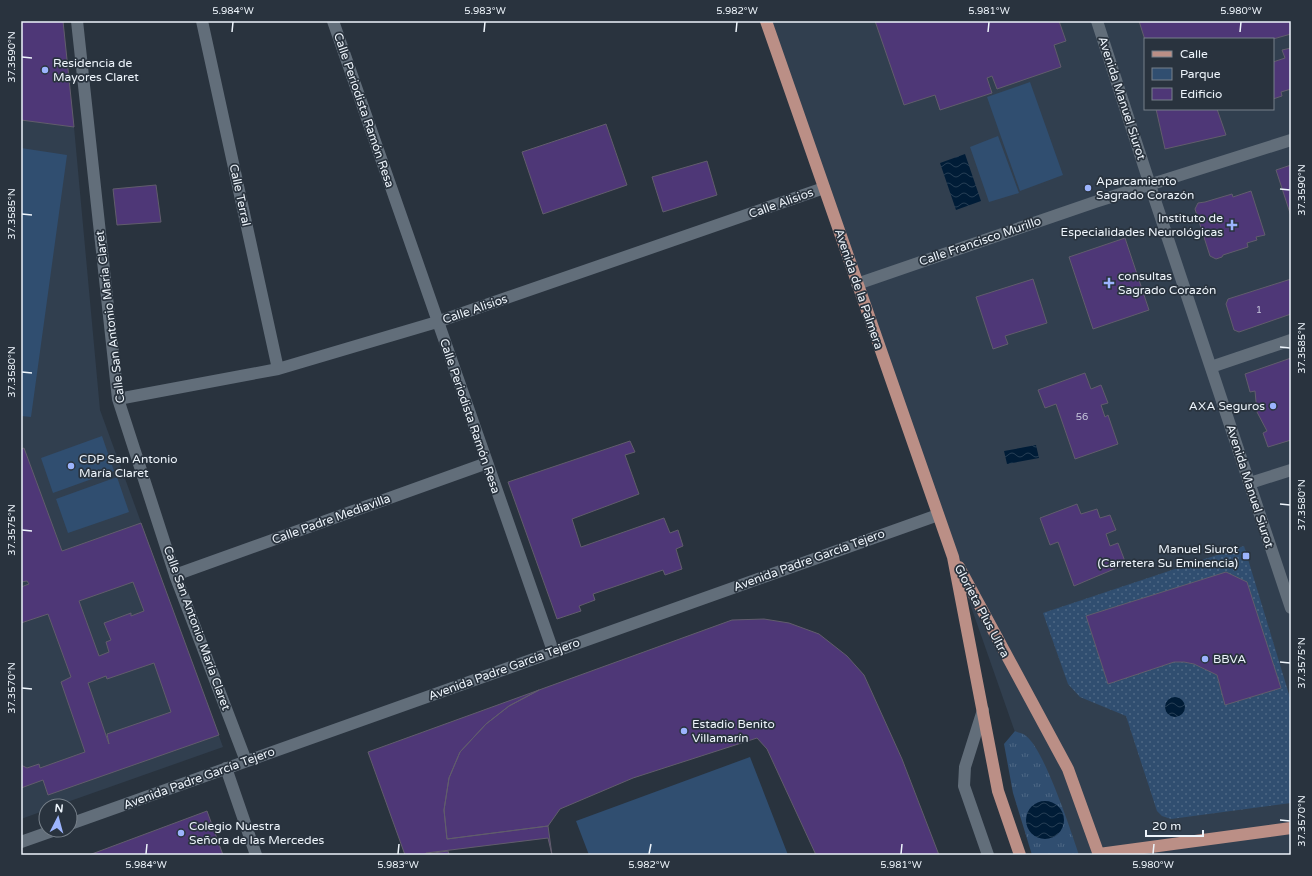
<svg xmlns="http://www.w3.org/2000/svg" width="1312" height="876" font-family="'Varela Round',sans-serif">
  <defs>
    <pattern id="grass-tufts" width="24" height="20" patternUnits="userSpaceOnUse"><rect width="24" height="20" fill="#304e70"/><path d="M3 7l-1-3M5 7V3M7 7l1-3M15 17l-1-3M17 17v-4M19 17l1-3" fill="none" stroke="#4e6885"/></pattern>
    <pattern id="garden-dots" width="8" height="8" patternUnits="userSpaceOnUse"><rect width="8" height="8" fill="#304e70"/><path d="M2 2h.1M6 6h.1" fill="none" stroke="#4e6885" stroke-width="1.8" stroke-linecap="round"/></pattern>
    <pattern id="water-waves" width="16" height="10" patternUnits="userSpaceOnUse"><rect width="16" height="10" fill="#001c37"/><path d="M0 5q4-4 8 0t8 0" fill="none" stroke="#263e55"/></pattern>
  </defs>
  <rect width="100%" height="100%" fill="#29333e"/>
  <path fill="#313f4f" fill-rule="evenodd" d="M766,21H1291V855H1058ZM1145,39H1273V109H1145Z
    M21,120L74,127L100,410L223,747L56,806H46V810L21,819Z"/>
  <path fill="url(#grass-tufts)" d="M1015,731C1018,733 1023,733 1026,736C1044,749 1071,831 1079,855H1032L1013,793L1004,744Z"/>
  <path fill="#304e70" d="M1030,82L1063,175L1020,191L987,97Z
    M998,136L1019,193L989,202L970,147Z
    M21,148L67,155L31,417L21,416Z
    M102,436L114,471L53,493L41,458Z
    M117,477L129,512L68,533L56,499Z
    M750,757L788,855H589L576,821Z"/>
  <path fill="url(#garden-dots)" d="M1244,546L1291,701V803L1171,819L1162,816L1157,811L1126,716L1080,697L1068,684L1043,613Z"/>
  <path fill="url(#water-waves)" d="M965,154L981,201L956,210L940,163Z
    M1036,445L1039,458L1007,464L1004,451Z
    M1165 707a10 10 0 1 1 20 0a10 10 0 1 1-20 0Z
    M1026 820a19 19 0 1 1 38 0a19 19 0 1 1-38 0Z"/>
  <path fill="#4e3777" stroke="#615d6c" fill-rule="evenodd" d="M21,21H63L74,127L21,120Z
    M875,21H1059L1066,41L1054,45L1061,67L997,89L992,76L987,78L992,93L940,110L935,95L904,105Z
    M1139,21H1291V34L1273,39L1145,40Z
    M1291,48V89L1281,92L1282,96L1273,99V62L1285,58L1282,50Z
    M1156,109H1217L1226,135L1165,149Z
    M606,124L627,185L543,214L522,152Z
    M707,161L717,195L663,212L652,177Z
    M1291,165V216L1276,170Z
    M156,185L161,222L117,225L113,189Z
    M1251,191L1265,235L1256,237L1257,240L1247,243L1248,247L1223,255L1222,257L1216,259L1210,256L1195,209L1198,203L1205,202L1232,194L1233,197Z
    M1125,238L1149,310L1093,329L1069,257Z
    M1033,279L1047,323L1005,336L1008,344L993,349L976,297Z
    M1291,279V314L1239,332L1234,330L1226,304L1228,299Z
    M1291,358V440L1268,447L1263,433L1267,431L1257,412L1255,391L1250,392L1245,374Z
    M1085,373L1091,389L1101,385L1108,403L1101,405L1105,417L1108,415L1118,444L1075,459L1056,404L1045,408L1038,390Z
    M630,441L635,452L625,455L639,494L572,519L581,547L664,518L670,533L678,530L683,546L676,549L682,569L665,575L663,570L593,594L595,600L579,606L581,611L557,619L508,482Z
    M24,448L62,551L141,523L219,735L48,795L43,780L21,788V765L27,768L39,764L40,768L85,752L61,682L71,677L48,614L21,623V587L29,584L27,581L21,582V449ZM133,582L144,611L131,616V613L104,623L111,640L106,642L109,652L99,656L79,601ZM154,663L171,712L107,734L109,744L88,683L106,676L107,679Z
    M1077,504L1081,514L1097,509L1100,518L1110,515L1116,530L1106,534L1110,546L1118,543L1126,564L1074,586L1058,542L1050,545L1040,518Z
    M1226,572L1247,582L1281,688L1225,705L1217,675L1194,664L1184,662H1174L1108,684L1086,616Z
    M764,619L789,623L819,634L847,656L864,675L902,759L939,855H816L767,749L757,738L633,778L560,809L548,826L447,839L444,810L449,778L460,752L486,724L509,706L539,690L732,620Z
    M539,690L509,706L486,724L460,752L449,778L444,810L447,839L548,826L552,855H449L448,851L419,855H405L368,752Z
    M207,811L223,855H89Z
    M548,838L552,855H426V853Z"/>
  <g fill="none" stroke-linecap="round" stroke-linejoin="round">
    <path stroke="#626e7a" stroke-width="12" d="M77,21L118,399L175,575L246,761
      M202,21L278,369
      M333,21L553,651
      M1097,21L1150,185L1291,608
      M857,284L1095,202L1291,140
      M1211,367L1291,340
      M118,399L278,369L437,322L824,188
      M1250,483L1291,470
      M175,575L487,463
      M983,710L965,767L964,786L988,855
      M226,768L256,855
      M70,824L938,515
      M21,842L55,830"/>
    <path stroke="#bb8f86" stroke-width="12" d="M766,21L953,557L998,791L1020,855
      M959,567L1068,769L1099,855
      M1099,854L1291,828"/>
  </g>
  <path fill="none" stroke="#edf4fb" stroke-width="1.5" d="M232,32L233,22M484,32L485,22M736,32L737,22M988,32L989,22M1240,32L1241,22M22,57L32,58M1280,189L1290,190M22,214L32,215M1280,347L1290,348M22,372L32,373M1280,504L1290,505M22,530L32,531M1280,662L1290,663M22,688L32,689M1280,820L1290,821M146,854L147,844M398,854L399,844M649,854L651,844M901,854L902,844M1153,854L1154,844"/>
  <g fill="#9cb4fd" stroke="#29333e" stroke-width="1.5">
    <circle cx="45" cy="70" r="4"/>
    <circle cx="1088" cy="188" r="4"/>
    <path d="M1230 219h4v4h4v4h-4v4h-4v-4h-4v-4h4z"/>
    <path d="M1107 277h4v4h4v4h-4v4h-4v-4h-4v-4h4z"/>
    <circle cx="1273" cy="406" r="4"/>
    <circle cx="71" cy="466" r="4"/>
    <rect x="1242" y="552" width="8" height="8" rx="2"/>
    <circle cx="1205" cy="659" r="4"/>
    <circle cx="684" cy="731" r="4"/>
    <circle cx="181" cy="833" r="4"/>
  </g>
  <g text-anchor="middle" stroke-width="3.5" stroke-linejoin="round" paint-order="stroke">
    <g font-size="10" fill="#c5c5da">
      <text x="1259" y="313">1</text>
      <text x="1082" y="420">56</text>
    </g>
    <g font-size="12" fill="#edf4fb" stroke="#29333e" text-anchor="start">
      <text x="53" y="67">Residencia de<tspan x="53" dy="14">Mayores Claret</tspan></text>
      <text x="1096" y="185">Aparcamiento<tspan x="1096" dy="14">Sagrado Corazón</tspan></text>
      <text x="1223" y="222" text-anchor="end">Instituto de<tspan x="1223" dy="14">Especialidades Neurológicas</tspan></text>
      <text x="1118" y="280">consultas<tspan x="1118" dy="14">Sagrado Corazón</tspan></text>
      <text x="1265" y="410" text-anchor="end">AXA Seguros</text>
      <text x="79" y="463">CDP San Antonio<tspan x="79" dy="14">María Claret</tspan></text>
      <text x="1238" y="553" text-anchor="end">Manuel Siurot<tspan x="1238" dy="14">(Carretera Su Eminencia)</tspan></text>
      <text x="1213" y="663">BBVA</text>
      <text x="692" y="728">Estadio Benito<tspan x="692" dy="14">Villamarín</tspan></text>
      <text x="189" y="830">Colegio Nuestra<tspan x="189" dy="14">Señora de las Mercedes</tspan></text>
    </g>
    <g font-size="12" fill="#edf4fb" stroke="#29333e">
      <text transform="translate(1122 98) rotate(72)" y="4">Avenida Manuel Siurot</text>
      <text transform="translate(364 110) rotate(71)" y="4">Calle Periodista Ramón Resa</text>
      <text transform="translate(240 195) rotate(78)" y="4">Calle Terral</text>
      <text transform="translate(781 203) rotate(-20)" y="4">Calle Alisios</text>
      <text transform="translate(980 241) rotate(-19)" y="4">Calle Francisco Murillo</text>
      <text transform="translate(859 289) rotate(71)" y="4">Avenida de la Palmera</text>
      <text transform="translate(475 309) rotate(-19)" y="4">Calle Alisios</text>
      <text transform="translate(110 317) rotate(-97)" y="4">Calle San Antonio María Claret</text>
      <text transform="translate(470 416) rotate(71)" y="4">Calle Periodista Ramón Resa</text>
      <text transform="translate(1250 486) rotate(72)" y="4">Avenida Manuel Siurot</text>
      <text transform="translate(331 519) rotate(-20)" y="4">Calle Padre Mediavilla</text>
      <text transform="translate(809 560) rotate(-20)" y="4">Avenida Padre García Tejero</text>
      <text transform="translate(982 611) rotate(62)" y="4">Glorieta Plus Ultra</text>
      <text transform="translate(197 628) rotate(70)" y="4">Calle San Antonio María Claret</text>
      <text transform="translate(504 669) rotate(-20)" y="4">Avenida Padre García Tejero</text>
      <text transform="translate(199 778) rotate(-20)" y="4">Avenida Padre García Tejero</text>
    </g>
  </g>
  <rect width="1312" height="876" fill="none" stroke="#29333e" stroke-width="44"/>
  <rect x="1144" y="38" width="130" height="72" fill="#29333e" stroke="#77808a"/>
  <rect x="1152" y="51" width="20" height="6" fill="#bb8f86" stroke="#77808a"/>
  <text x="1180" y="58" font-size="12" fill="#edf4fb">Calle</text>
  <rect x="1152" y="68" width="20" height="12" fill="#304e70" stroke="#77808a"/>
  <text x="1180" y="78" font-size="12" fill="#edf4fb">Parque</text>
  <rect x="1152" y="88" width="20" height="12" fill="#4e3777" stroke="#77808a"/>
  <text x="1180" y="98" font-size="12" fill="#edf4fb">Edificio</text>
  <g transform="translate(58 818) rotate(6)"><circle r="19" fill="#29333e" stroke="#77808a"/>
  <path d="M0-3L7 15L0 10L-7 15Z" fill="#9cb4fd"/>
  <text y="-6" font-size="11" font-weight="bold" text-anchor="middle" fill="#edf4fb">N</text>
  </g>
  <path d="M1146 830v6h57v-6" fill="none" stroke="#edf4fb" stroke-width="2"/>
  <text x="1152" y="830" font-size="12" fill="#edf4fb" stroke="#29333e" stroke-width="3" paint-order="stroke">20 m</text>
  <rect x="22" y="22" width="1268" height="832" fill="none" stroke="#edf4fb" stroke-width="1.5"/>
  <g font-size="10" text-anchor="middle" fill="#edf4fb">
    <text x="233" y="14">5.984°W</text>
    <text x="485" y="14">5.983°W</text>
    <text x="737" y="14">5.982°W</text>
    <text x="989" y="14">5.981°W</text>
    <text x="1241" y="14">5.980°W</text>
    <text transform="translate(11 57) rotate(-90)" y="4">37.3590°N</text>
    <text transform="translate(1301 190) rotate(-90)" y="4">37.3590°N</text>
    <text transform="translate(11 214) rotate(-90)" y="4">37.3585°N</text>
    <text transform="translate(1301 348) rotate(-90)" y="4">37.3585°N</text>
    <text transform="translate(11 372) rotate(-90)" y="4">37.3580°N</text>
    <text transform="translate(1301 505) rotate(-90)" y="4">37.3580°N</text>
    <text transform="translate(11 530) rotate(-90)" y="4">37.3575°N</text>
    <text transform="translate(1301 663) rotate(-90)" y="4">37.3575°N</text>
    <text transform="translate(11 688) rotate(-90)" y="4">37.3570°N</text>
    <text transform="translate(1301 821) rotate(-90)" y="4">37.3570°N</text>
    <text x="146" y="868">5.984°W</text>
    <text x="398" y="868">5.983°W</text>
    <text x="649" y="868">5.982°W</text>
    <text x="901" y="868">5.981°W</text>
    <text x="1153" y="868">5.980°W</text>
  </g>
</svg>
